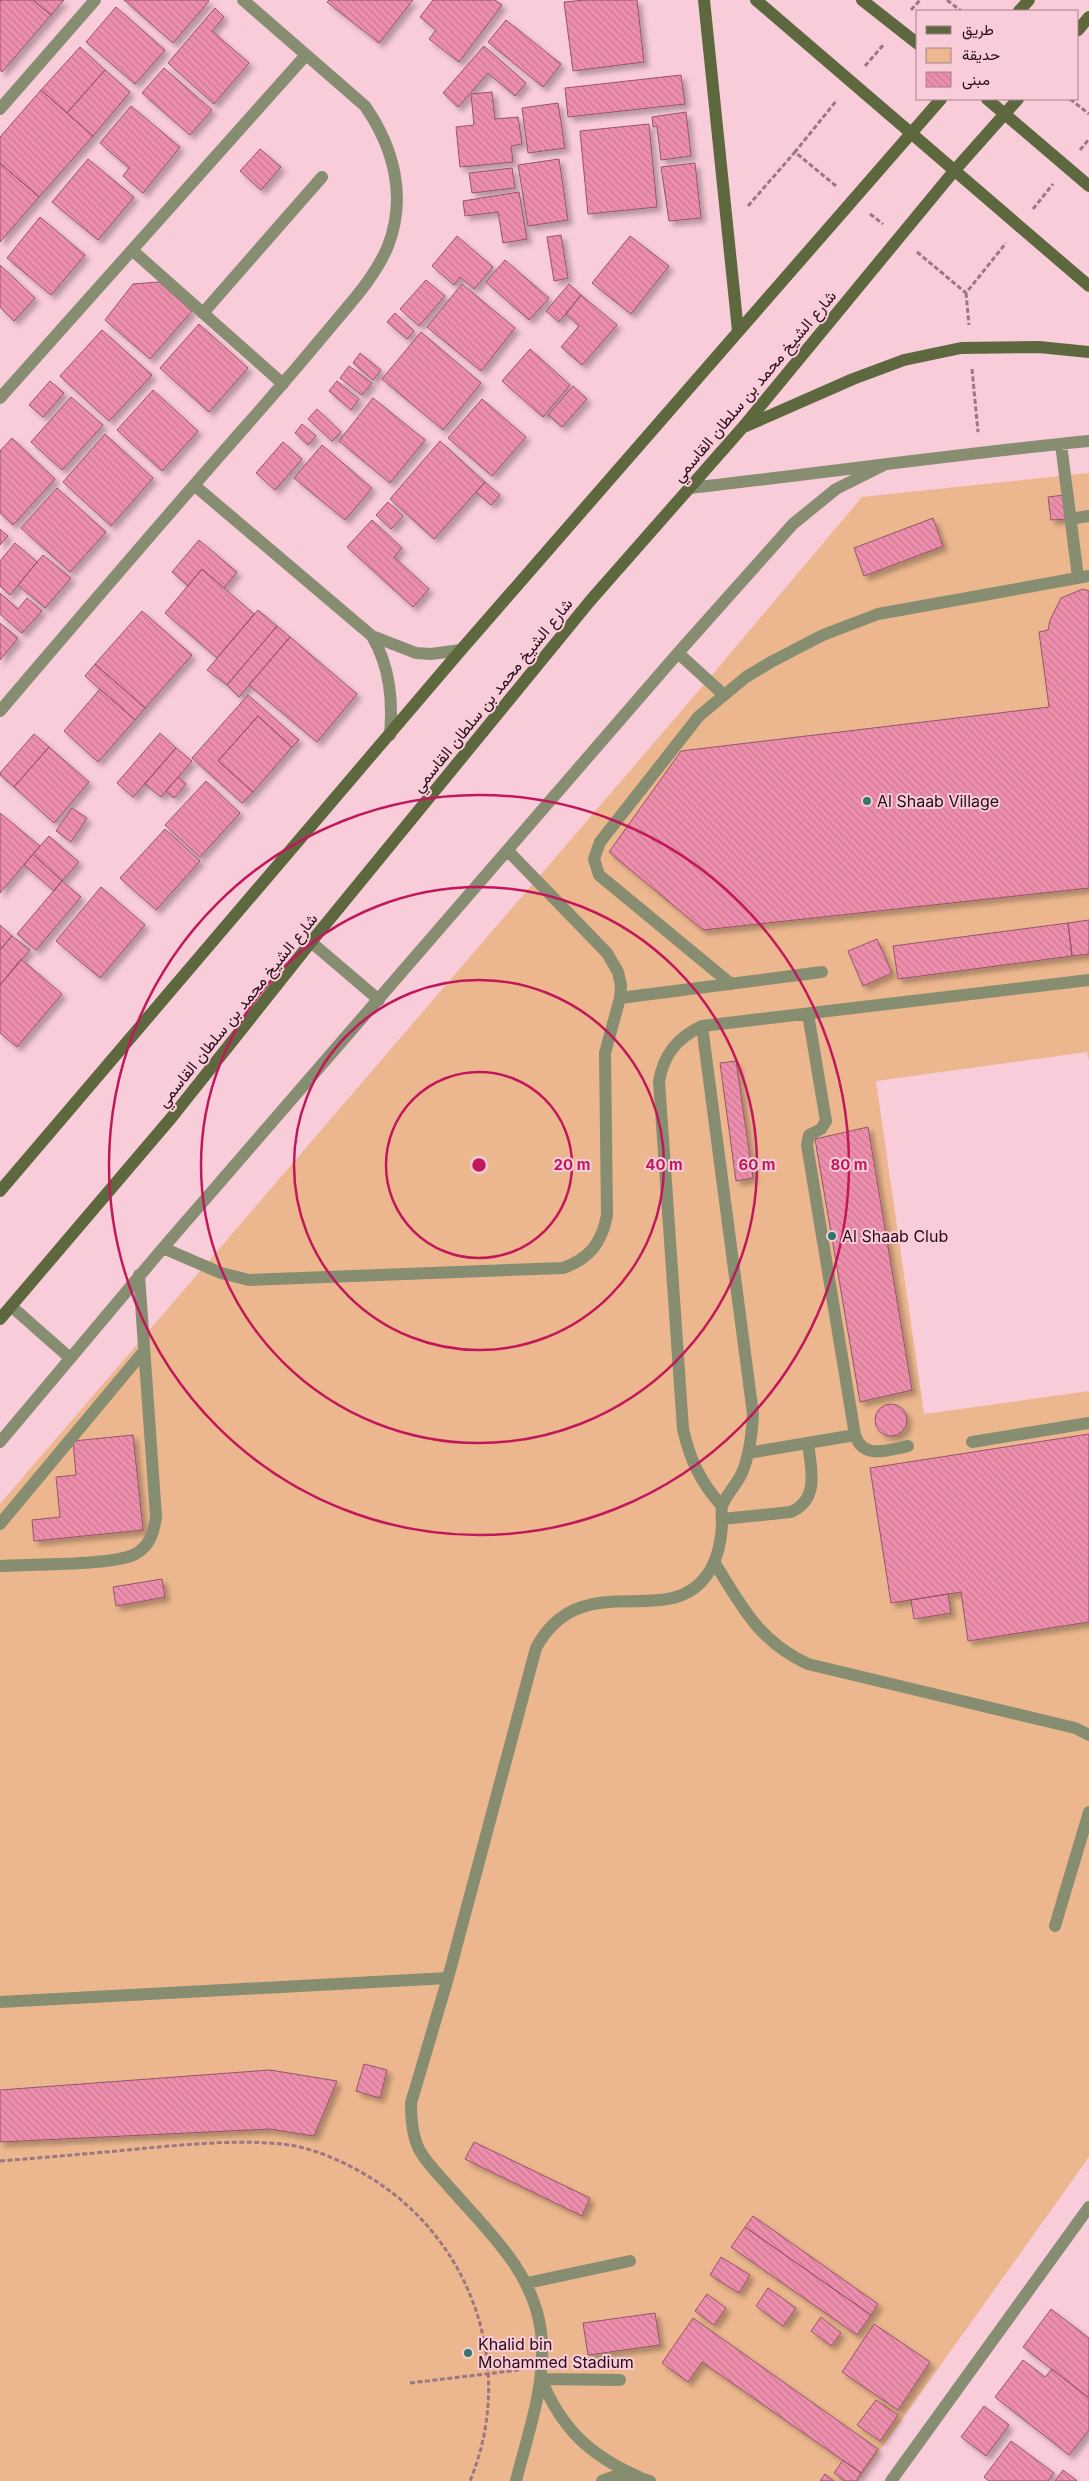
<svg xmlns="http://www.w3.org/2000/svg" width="1089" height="2481" font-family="Inter,Vazirmatn,sans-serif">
  <defs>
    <pattern id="building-back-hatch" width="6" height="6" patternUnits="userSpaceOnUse" patternTransform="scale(1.25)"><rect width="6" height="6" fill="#ed8ead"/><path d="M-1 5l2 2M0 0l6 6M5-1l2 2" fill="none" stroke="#cb7994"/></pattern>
    <filter id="shadow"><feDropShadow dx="4.5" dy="4.5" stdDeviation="2.5" flood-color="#0004"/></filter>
  </defs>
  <rect width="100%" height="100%" fill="#f9ccd9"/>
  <path fill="#ecb78e" d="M1089,473V1061L1087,1052L876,1081L924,1414L1089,1391V2157L858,2481H0V1504L707,681L862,497Z"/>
  <path fill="url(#building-back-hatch)" stroke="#95546a" filter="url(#shadow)" d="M0,0H33L51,15L2,72L0,70Z
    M33,0H64L51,15Z
    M124,0H207L209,1L173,43Z
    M329,0H413L379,43L327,2Z
    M433,0H495L502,5L459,62L429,39L436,30L420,17Z
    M585,0H637L644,62L573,71L564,2Z
    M116,7L165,50L135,84L86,42Z
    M215,8L224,17L212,31L249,63L214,104L168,63Z
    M506,20L561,64L543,87L488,42Z
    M484,46L526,83L515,96L488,73L458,107L443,93Z
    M80,47L105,70L67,113L41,90Z
    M164,68L212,110L190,135L142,93Z
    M105,70L130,92L93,136L67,113Z
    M681,75L685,104L568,117L565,88Z
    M41,90L93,136L39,197L0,163V137Z
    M492,92L495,119L518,117L522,144L511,146L513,162L460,167L456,127L474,125L471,94Z
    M558,103L565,148L528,153L522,108Z
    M131,106L180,147L143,193L123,176L129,168L100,143Z
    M686,112L691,156L661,160L657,126L653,127L652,117Z
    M649,124L657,207L588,214L580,131Z
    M260,149L281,167L261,190L240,171Z
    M88,159L134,197L98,240L52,202Z
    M559,159L568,220L528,226L518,165Z
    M0,163L39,197L0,242Z
    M695,163L701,218L669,221L661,167Z
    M512,168L515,188L472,193L469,173Z
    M519,192L527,239L503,243L498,212L465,216L463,201Z
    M40,217L85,255L51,295L7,258Z
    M561,235L568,278L554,281L547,237Z
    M457,236L493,267L474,289L460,277L454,285L432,266Z
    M630,236L669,266L631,314L592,283Z
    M505,260L549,298L529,320L486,282Z
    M0,265L35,298L14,321L0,307Z
    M426,280L445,296L419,326L400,309Z
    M159,282L192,311L150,359L105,320L133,284Z
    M462,284L515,328L481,371L427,327Z
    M569,284L581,295L559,322L546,311Z
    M581,295L617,325L582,365L561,347L579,326L566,314Z
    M395,313L414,331L407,339L387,322Z
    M199,324L248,368L209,412L160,368Z
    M102,330L152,375L109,421L60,376Z
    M421,332L481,383L443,430L382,379Z
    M530,349L570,385L543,417L502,381Z
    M360,353L381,370L373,380L353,363Z
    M349,366L372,383L362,395L340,378Z
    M50,381L64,393L43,417L29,405Z
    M337,381L359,399L351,410L329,391Z
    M573,386L587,399L562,427L548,415Z
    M153,390L198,431L162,471L117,430Z
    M71,397L103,425L62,470L31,442Z
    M373,398L425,440L390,483L339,441Z
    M482,399L526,437L492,476L448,438Z
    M317,409L341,432L332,441L308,419Z
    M302,424L316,436L308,445L295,433Z
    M105,434L153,478L111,526L63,482Z
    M12,438L55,479L13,525L0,513V451Z
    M440,441L485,482L434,539L390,499Z
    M283,442L302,459L275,490L256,473Z
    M322,445L372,488L345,520L294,478Z
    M485,482L500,495L491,505L476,492Z
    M57,488L106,532L70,572L21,528Z
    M1064,495L1067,519L1051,520L1048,497Z
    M388,502L403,516L391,529L376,515Z
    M933,518L943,546L864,576L854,548Z
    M372,520L402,548L394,557L429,589L413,607L347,547Z
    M0,529L8,536L0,545Z
    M199,540L237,572L224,588L202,569L188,586L172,572Z
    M15,543L37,562L10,595L0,586V561Z
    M43,555L71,578L45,608L18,585Z
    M202,569L254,614L217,658L165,613Z
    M1083,589L1089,591V888L703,930L609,852L681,751L1049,707L1039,632L1048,630L1050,620L1061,598Z
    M0,593L18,609L27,598L42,611L22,633L0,614Z
    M258,610L277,626L227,685L207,670Z
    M142,611L192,655L145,708L95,664Z
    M0,623L18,638L0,660Z
    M277,626L290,637L239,697L227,685Z
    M290,637L357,694L317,742L249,685Z
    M95,664L145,708L135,720L85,676Z
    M100,689L135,720L98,762L64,731Z
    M248,695L299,740L292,747L258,716L218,761L253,792L242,803L192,758Z
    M258,716L292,747L253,792L218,761Z
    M160,733L176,748L133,797L117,783Z
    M34,734L49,747L14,787L0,775V773Z
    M49,747L89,782L54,823L14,787Z
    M176,748L192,761L161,797L145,784Z
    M178,777L186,784L174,798L166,791Z
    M206,781L240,813L200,857L165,825Z
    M72,808L87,818L71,842L56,831Z
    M0,813L40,846L0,893Z
    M165,829L200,861L156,910L120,878Z
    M49,836L79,862L62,881L33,854Z
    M33,854L62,881L54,891L24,865Z
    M62,881L81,897L36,950L17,934Z
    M101,887L145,925L100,978L56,941Z
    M1089,920V954L1072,956L1068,923Z
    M1068,923L1072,956L898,979L893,946Z
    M0,925L12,936L0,950Z
    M12,936L30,950L0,985V950Z
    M877,939L892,973L863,986L848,951Z
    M21,959L62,994L17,1047L0,1033V985Z
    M736,1061L753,1178L736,1181L720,1063Z
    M868,1127L912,1390L860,1402L815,1139Z
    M875 1420a16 16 0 1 1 32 0a16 16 0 1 1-32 0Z
    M1089,1434V1622L968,1641L961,1592L891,1603L870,1468Z
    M133,1435L143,1530L34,1541L32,1520L60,1517L56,1477L76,1475L73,1441Z
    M162,1579L165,1597L116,1606L113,1587Z
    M948,1594L951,1613L914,1619L911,1600Z
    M364,2064L387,2070L380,2098L356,2091Z
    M270,2070L337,2081L314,2136L270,2129L0,2142V2090Z
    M474,2142L590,2198L582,2216L465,2159Z
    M753,2216L878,2304L871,2315L745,2227Z
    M745,2227L871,2315L857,2335L731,2247Z
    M721,2257L750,2275L739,2293L710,2275Z
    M768,2288L796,2308L783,2326L756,2306Z
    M707,2294L726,2308L714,2325L695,2311Z
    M1051,2309L1089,2338V2398L1023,2347Z
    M655,2313L660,2345L588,2355L583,2323Z
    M821,2317L841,2333L831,2346L811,2331Z
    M693,2318L878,2449L861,2473L702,2362L688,2382L662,2363Z
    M874,2324L930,2362L898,2410L842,2372Z
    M1023,2360L1045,2377L1052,2369L1089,2398V2430L1069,2455L995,2397Z
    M876,2400L898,2415L880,2441L857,2425Z
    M984,2406L1009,2425L986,2456L961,2437Z
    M1011,2441L1054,2473L1048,2481H989L984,2477Z
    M843,2460L861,2473L856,2481H845L834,2473Z
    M1063,2470L1077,2481H1055Z
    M825,2474L834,2481H820Z"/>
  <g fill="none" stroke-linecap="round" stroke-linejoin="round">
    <path stroke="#9c7783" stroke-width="3" stroke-dasharray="5 2.5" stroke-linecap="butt" d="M947,0L961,11
      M911,10L920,0
      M865,66L884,44
      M1070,99L1089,114
      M1080,150L1089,139
      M836,186L795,152L837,100
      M748,206L795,152
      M1033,209L1053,184
      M870,214L883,224
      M917,252L966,293L1006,243
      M966,293L969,325
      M972,369L978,432
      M0,2161C49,2157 98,2153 147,2148C194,2144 243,2139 290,2145C319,2150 349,2164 374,2180C474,2244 516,2370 470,2481
      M410,2383L519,2370"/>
    <path stroke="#868d71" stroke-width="12" d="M203,313L322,177
      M1061,444L1078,577
      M690,488C823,473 956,454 1089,441
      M1070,519L1089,516
      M678,653L723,694
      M311,942L379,1000
      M731,984L599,875L594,859L600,842L699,716L746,677L771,662L823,635L878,614L1089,576
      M620,998L822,972
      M808,1014L826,1121L821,1129L809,1135L807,1145L855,1435C863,1460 888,1450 908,1446
      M163,1248L221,1273L249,1280L563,1268C589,1259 602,1243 607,1215L605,1053L620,998L621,985L618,972L607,953L508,851
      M11,1306L70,1358
      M0,1442L163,1248L678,653L793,524L836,489L884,465
      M972,1442L1089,1423
      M748,1453L855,1435
      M722,1506C701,1483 690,1460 683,1429L659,1081C664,1054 677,1038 702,1026L1089,980
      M722,1519L791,1512C820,1499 811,1469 808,1443
      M0,1524L144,1351
      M714,1562C742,1606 758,1641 808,1664L1075,1728L1089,1735
      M0,1566C27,1564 118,1566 137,1553C150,1545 154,1532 156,1517L139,1275
      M1055,1926L1089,1812
      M0,2002L448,1978
      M527,2283L630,2261
      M541,2379C562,2429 589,2455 639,2477
      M541,2379L620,2380
      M516,2481C528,2433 547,2382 541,2332C534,2273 489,2232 451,2189C441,2177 428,2165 420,2151C412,2137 411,2119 411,2103L448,1978L536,1648C581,1564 667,1632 707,1575C717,1561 721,1541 722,1525C722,1519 721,1511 722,1506C726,1495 737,1484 742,1473C750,1454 752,1433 753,1414L702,1026
      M602,2481C617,2473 634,2475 650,2481"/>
    <path stroke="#868d71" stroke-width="12" d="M0,109L95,0
      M132,250L283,384
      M0,398L306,55
      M194,485L372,636L416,653L431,654L461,650
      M372,636C390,667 393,700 390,735
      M0,711C81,616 162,521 245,427C275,393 305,358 334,323C354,299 376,275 388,246C407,197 394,148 365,106L243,0
      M891,2481L1089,2207"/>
    <path stroke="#5e683f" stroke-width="12" d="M704,0L738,331
      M756,0L1089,286
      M862,0L918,44
      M1019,11L1029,0
      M1078,30L1089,17
      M987,99L1089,186
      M746,426L853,379L904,360L961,348L1039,347L1089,352
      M0,1191L461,650L941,99
      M0,1319L172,1117L311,942L590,601L743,427L954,171L1018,99"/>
  </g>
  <g fill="none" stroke="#c2185b" stroke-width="2.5">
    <circle cx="479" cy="1165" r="93"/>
    <circle cx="479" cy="1165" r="185"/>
    <circle cx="479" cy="1165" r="278"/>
    <circle cx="479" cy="1165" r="370"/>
  </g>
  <g fill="#327669" stroke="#f9ccd9" stroke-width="2">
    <circle cx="867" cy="801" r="5"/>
    <circle cx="832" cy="1236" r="5"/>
    <circle cx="468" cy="2353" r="5"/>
  </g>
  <g text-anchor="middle" stroke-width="4" stroke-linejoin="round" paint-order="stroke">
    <g font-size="16" fill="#270d17" stroke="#f9ccd9">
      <text transform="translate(754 386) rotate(-50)" y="6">شارع الشيخ محمد بن سلطان القاسمي</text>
      <text transform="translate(492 695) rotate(-51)" y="6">شارع الشيخ محمد بن سلطان القاسمي</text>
      <text transform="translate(237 1010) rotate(-51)" y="6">شارع الشيخ محمد بن سلطان القاسمي</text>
    </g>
    <g font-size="16" fill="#270d17" stroke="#f9ccd9" text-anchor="start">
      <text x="877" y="807">Al Shaab Village</text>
      <text x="842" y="1242">Al Shaab Club</text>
      <text x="478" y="2350">Khalid bin<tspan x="478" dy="18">Mohammed Stadium</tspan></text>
    </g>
  </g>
  <circle cx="479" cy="1165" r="8" fill="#c2185b" stroke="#f9ccd9" stroke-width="2.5"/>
  <g font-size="15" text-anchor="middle" font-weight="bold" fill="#c2185b" stroke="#f9ccd9" stroke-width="4" stroke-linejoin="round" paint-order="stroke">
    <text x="572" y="1170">20 m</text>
    <text x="664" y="1170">40 m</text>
    <text x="757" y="1170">60 m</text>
    <text x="849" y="1170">80 m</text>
  </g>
  <rect x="916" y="10" width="162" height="90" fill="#f9ccd9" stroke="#a5808b"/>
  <rect x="926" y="26" width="25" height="8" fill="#5e683f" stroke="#a5808b"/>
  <text x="962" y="35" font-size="15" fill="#270d17">طريق</text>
  <rect x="926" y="48" width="25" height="15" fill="#ecb78e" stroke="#a5808b"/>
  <text x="962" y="60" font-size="15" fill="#270d17">حديقة</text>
  <rect x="926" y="72" width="25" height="15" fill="url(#building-back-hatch)" stroke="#a5808b"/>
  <text x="962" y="85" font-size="15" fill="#270d17">مبنى</text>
</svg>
